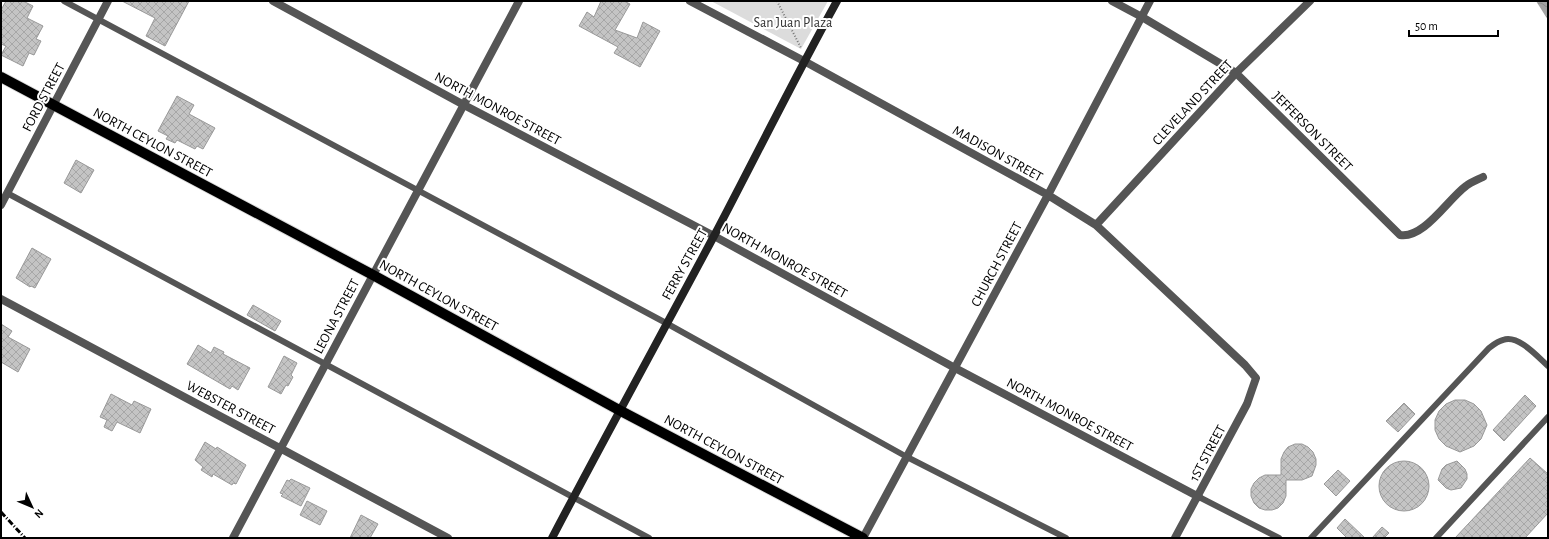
<svg xmlns="http://www.w3.org/2000/svg" width="1549" height="539" font-family="'Alegreya Sans',sans-serif">
  <defs>
    <pattern id="water-waves" width="16" height="10" patternUnits="userSpaceOnUse"><rect width="16" height="10" fill="#a3a3a3"/><path d="M0 5q4-4 8 0t8 0" fill="none" stroke="#8b8b8b"/></pattern>
    <pattern id="building-cross-hatch" width="8" height="8" patternUnits="userSpaceOnUse"><rect width="8" height="8" fill="#c4c4c4"/><path d="M0 0l8 8M0 8l8-8" fill="none" stroke="#a7a7a7"/></pattern>
  </defs>
  <rect width="100%" height="100%" fill="#fff"/>
  <path fill="#dcdcdc" d="M711,1H828L801,49Z"/>
  <path fill="url(#water-waves)" d="M1536,1H1548V20Z"/>
  <path fill="url(#building-cross-hatch)" stroke="#999" d="M6,1H23L33,6L27,18L43,26L36,39L41,41L34,55L29,53L23,66L1,55L6,46L1,44V10Z
    M122,1H189L165,46L146,36L155,18Z
    M601,1H624L630,4L615,30L637,38L643,22L660,31L640,67L614,53L618,47L579,26L587,12L594,17Z
    M177,96L194,105L189,114L215,128L203,149L197,146L195,149L177,140L175,143L166,139L168,136L158,131Z
    M76,160L94,170L81,193L64,183Z
    M32,248L51,259L35,288L31,286L30,287L16,278Z
    M253,305L281,321L275,331L247,315Z
    M1,324L12,331L8,337L30,349L18,372L1,362Z
    M198,345L211,353L214,347L224,352L223,354L250,368L238,390L232,386L230,389L187,364Z
    M284,356L297,363L291,375L293,377L288,386L286,385L281,394L268,387Z
    M111,394L132,405L134,401L151,409L140,433L117,422L112,431L104,427L107,420L100,417Z
    M1525,395L1536,406L1504,441L1493,430Z
    M1455,400H1465L1474,404L1481,411L1487,425L1481,439L1474,446L1460,452L1446,446L1439,439L1435,430V420L1439,411L1446,404Z
    M1404,403L1415,414L1398,432L1386,421Z
    M205,442L216,449L217,447L246,465L236,484L233,483L232,485L213,474L212,477L201,470L203,467L195,460Z
    M1295,444H1302L1308,447L1313,452L1316,459V465L1312,476L1302,480H1286V496L1283,503L1278,508L1272,510H1265L1259,508L1254,503L1251,496V489L1254,483L1259,478L1265,475H1281V459L1284,452L1288,447Z
    M1530,458L1548,474V513L1525,538H1455Z
    M1379 486a25 25 0 1 1 50 0a25 25 0 1 1-50 0Z
    M1457,461L1465,469L1467,474V479L1461,488L1451,490L1446,488L1438,480L1442,469L1446,465Z
    M1338,470L1350,481L1336,496L1324,484Z
    M291,479L310,488L301,506L281,496L283,494L280,493L287,480L289,481Z
    M307,501L327,511L320,525L300,515Z
    M361,515L378,524L370,538H350Z
    M1345,519L1365,538H1347L1337,528Z
    M1382,527L1389,533L1384,538H1372Z"/>
  <g fill="none" stroke-linecap="round" stroke-linejoin="round">
    <g stroke="#dbdbdb" stroke-width="12">
      <path id="primary" d="M1,77L373,275L619,410L863,538"/>
    </g>
    <path stroke="#777" stroke-width="2" stroke-dasharray="1 2" stroke-linecap="butt" d="M777,1L801,48"/>
    <path stroke="#555" stroke-width="6" d="M64,1L666,323L907,457L1066,538
      M7,193L649,538
      M1199,497L1279,538
      M1311,538L1489,348C1493,345 1498,341 1503,340C1518,334 1538,357 1548,366
      M1436,538L1548,417"/>
    <path stroke="#555" stroke-width="8" d="M273,1L464,105L714,236L955,368L1199,497
      M690,1L804,61L1048,195L1096,225L1245,365L1256,378L1247,404L1175,538
      M1112,1L1142,17L1236,73L1400,235C1424,239 1448,199 1466,186C1471,182 1477,180 1483,177
      M1,205L108,1
      M1096,225L1236,73L1310,1
      M1,299L448,538
      M233,538L519,1
      M863,538L1048,195L1150,1"/>
    <path stroke="#222" stroke-width="8" d="M552,538C605,437 660,337 714,236C755,158 794,79 837,1"/>
    <use href="#primary" stroke="#000" stroke-width="10"/>
    <path stroke="#000" stroke-width="3" stroke-dasharray="6 2 1 2" stroke-linecap="butt" d="M1,512L25,538"/>
  </g>
  <g text-anchor="middle" stroke-width="4" stroke-linejoin="round" paint-order="stroke">
    <g font-size="14" fill="#333" stroke="#fff">
      <text x="793" y="27">San Juan Plaza</text>
    </g>
    <g font-size="14" fill="#000" stroke="#fff">
      <text transform="translate(43 97) rotate(-62)" y="5">FORD STREET</text>
      <text transform="translate(1192 102) rotate(-47)" y="5">CLEVELAND STREET</text>
      <text transform="translate(498 108) rotate(28)" y="5">NORTH MONROE STREET</text>
      <text transform="translate(1313 131) rotate(45)" y="5">JEFFERSON STREET</text>
      <text transform="translate(153 142) rotate(28)" y="5">NORTH CEYLON STREET</text>
      <text transform="translate(998 153) rotate(29)" y="5">MADISON STREET</text>
      <text transform="translate(785 260) rotate(29)" y="5">NORTH MONROE STREET</text>
      <text transform="translate(684 264) rotate(-61)" y="5">FERRY STREET</text>
      <text transform="translate(996 264) rotate(-62)" y="5">CHURCH STREET</text>
      <text transform="translate(439 295) rotate(29)" y="5">NORTH CEYLON STREET</text>
      <text transform="translate(336 316) rotate(-62)" y="5">LEONA STREET</text>
      <text transform="translate(231 407) rotate(28)" y="5">WEBSTER STREET</text>
      <text transform="translate(1070 414) rotate(28)" y="5">NORTH MONROE STREET</text>
      <text transform="translate(724 449) rotate(28)" y="5">NORTH CEYLON STREET</text>
      <text transform="translate(1207 453) rotate(-62)" y="5">1ST STREET</text>
    </g>
  </g>
  <rect width="1549" height="539" fill="none" stroke="#000000" stroke-width="4"/>
  <g transform="translate(32 507) rotate(134)" stroke="#ffffff" stroke-width="3" paint-order="stroke">
  <path d="M0-3L7 15L0 10L-7 15Z" fill="#000000"/>
  <text y="-6" font-size="11" font-weight="bold" text-anchor="middle" fill="#000000">N</text>
  </g>
  <path d="M1409 30v6h89v-6" fill="none" stroke="#000000" stroke-width="2"/>
  <text x="1415" y="30" font-size="12" fill="#000000" stroke="#ffffff" stroke-width="3" paint-order="stroke">50 m</text>
</svg>
